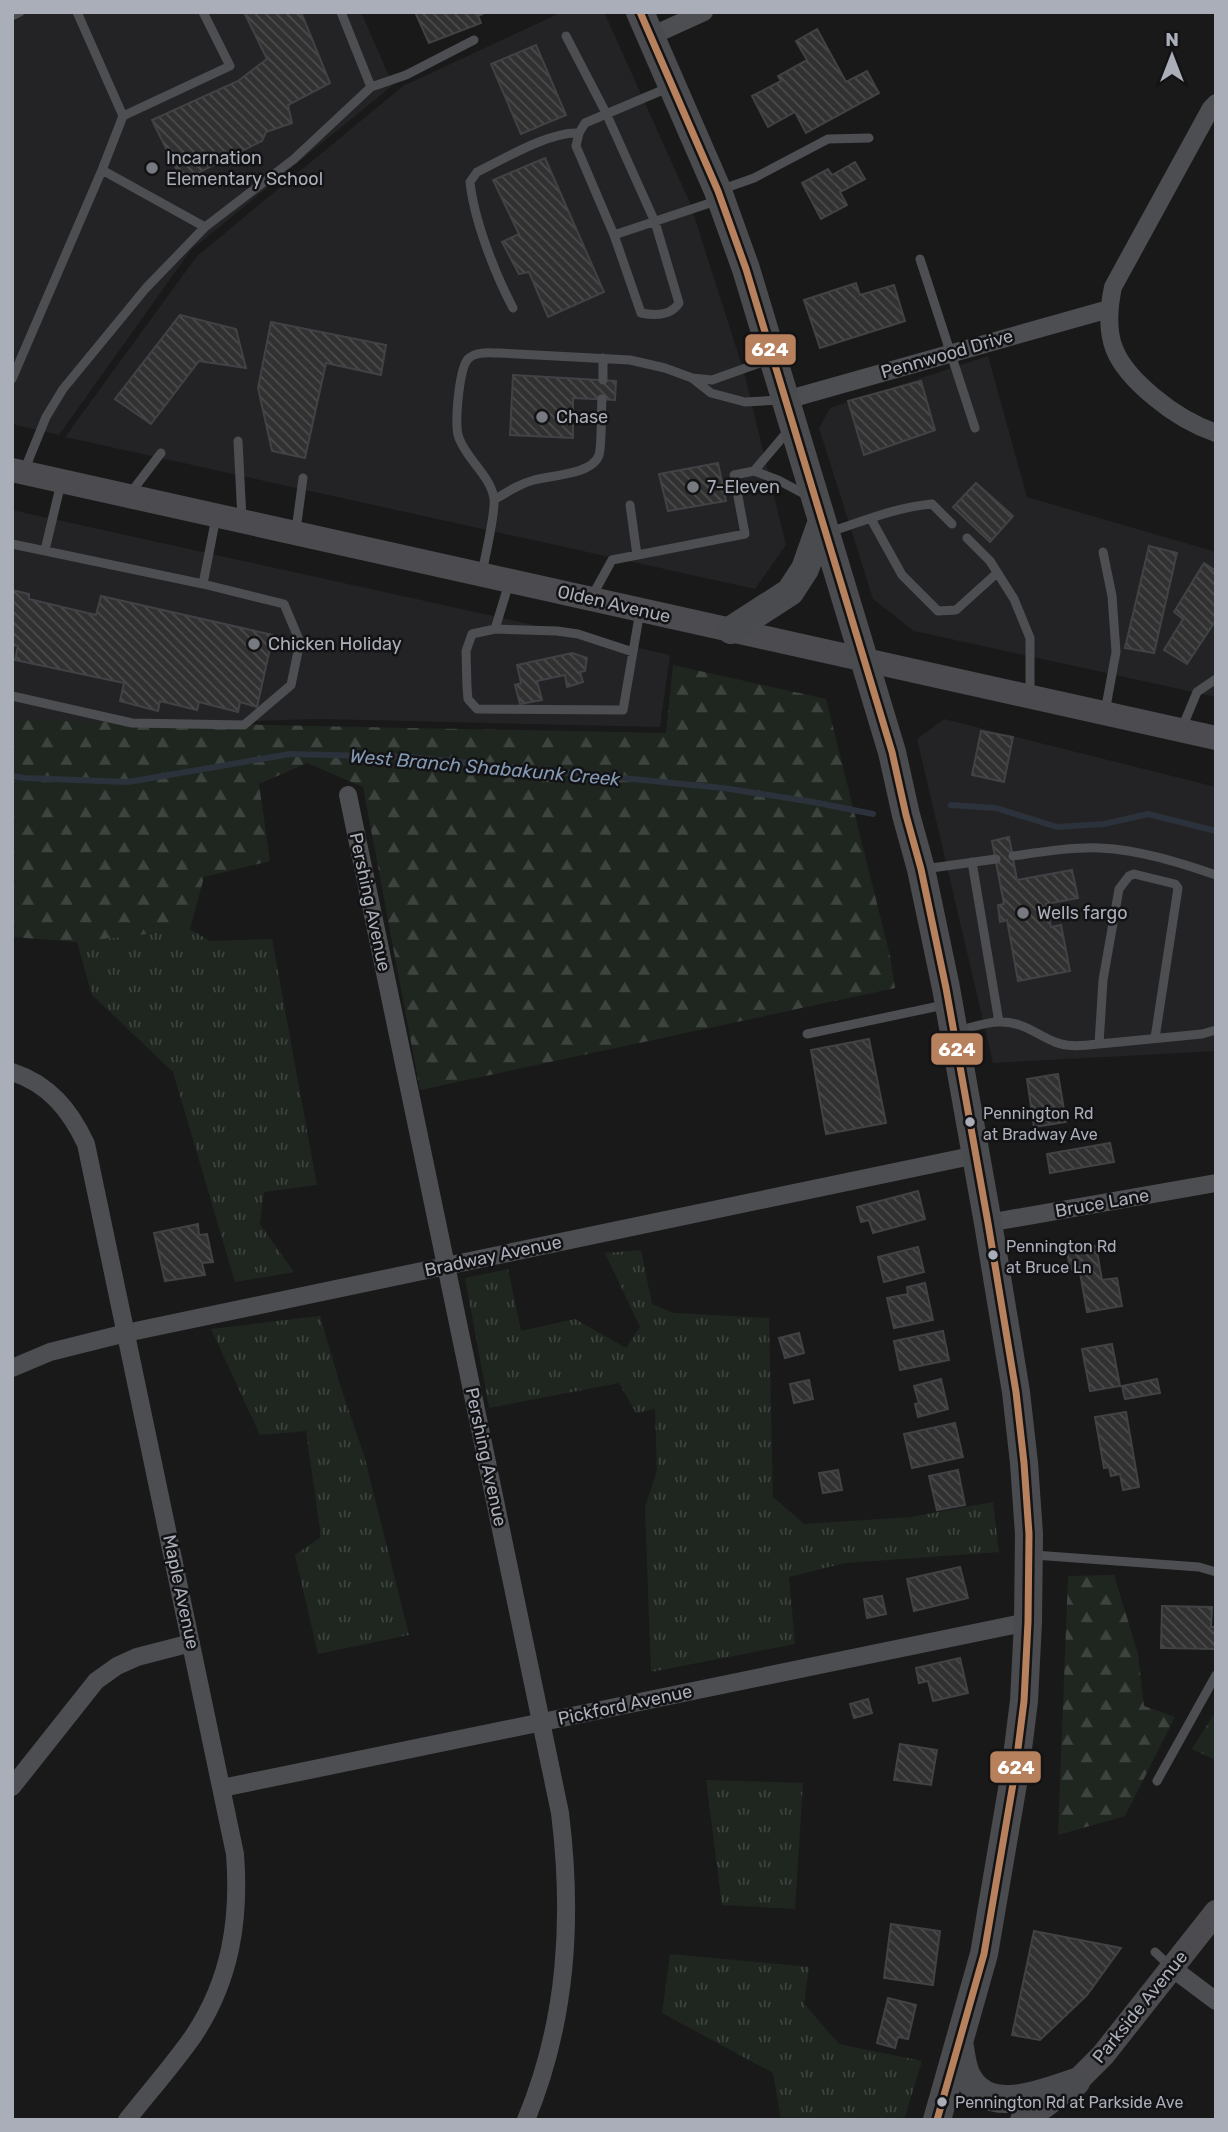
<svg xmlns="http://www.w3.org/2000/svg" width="1228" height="2132" font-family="Rubik,sans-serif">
  <defs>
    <pattern id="grass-tufts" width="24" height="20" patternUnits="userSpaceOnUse" patternTransform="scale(1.75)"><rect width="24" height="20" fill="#1f2620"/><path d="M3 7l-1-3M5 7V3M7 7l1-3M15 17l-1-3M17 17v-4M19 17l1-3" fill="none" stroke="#3d433e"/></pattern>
    <pattern id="forest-firs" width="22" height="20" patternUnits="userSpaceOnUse" patternTransform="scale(1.75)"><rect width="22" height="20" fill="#1f2620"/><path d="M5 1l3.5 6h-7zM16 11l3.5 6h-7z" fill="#3d433e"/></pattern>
    <pattern id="building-back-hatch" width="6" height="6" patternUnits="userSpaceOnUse" patternTransform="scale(1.75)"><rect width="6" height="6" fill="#313131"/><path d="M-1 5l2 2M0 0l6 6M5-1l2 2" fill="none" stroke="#4c4c4d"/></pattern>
  </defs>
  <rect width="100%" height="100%" fill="#191919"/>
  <path fill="#232325" d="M12,12H361L393,85L191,250L59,435L12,424Z
    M562,12H604L690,203L744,372L786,545L755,589L65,437L197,256L403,86Z
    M988,356L1027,497L1216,552V697L914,631L873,599L819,428L830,408Z
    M12,510L670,655L660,727L319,719L41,728L12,722Z
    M944,719L1216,787V1051L993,1063L917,739Z"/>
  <path fill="url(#grass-tufts)" d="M190,929L210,941L272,939L317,1185L264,1192L260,1224L294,1272L235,1282L173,1072L92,995L77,942Z
    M641,1250L652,1304L674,1313L769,1318L773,1497L804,1524L911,1517L993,1502L999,1552L845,1563L789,1577L795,1644L651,1672L645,1507L657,1471L655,1409L636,1413L619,1383L489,1408L465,1278L508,1269L521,1331L575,1319L626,1348L640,1327L605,1253Z
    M320,1316L342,1391L364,1455L409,1635L318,1654L295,1555L321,1537L306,1431L260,1435L211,1329Z
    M706,1780L803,1783L795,1909L722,1905Z
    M670,1954L809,1967L804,2004L839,2044L922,2061L904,2120H781L773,2073L662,2013Z"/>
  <path fill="url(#forest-firs)" d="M673,665L826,699L890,956L895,988L420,1090L363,787L307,763L259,784L270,861L204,877L190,929L77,942L12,937V720L666,733Z
    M1114,1575L1138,1654L1144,1706L1175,1717L1125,1816L1058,1835L1068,1576Z
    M1216,1711V1760L1192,1749Z"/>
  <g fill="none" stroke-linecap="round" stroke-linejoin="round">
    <path stroke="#2c323b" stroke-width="6" d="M12,776L25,778L128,782L290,754L409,757L723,788L813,802L873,814
      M951,805L996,808L1057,827L1104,824L1148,814L1216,831"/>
  </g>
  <path fill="url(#building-back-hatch)" stroke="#414245" stroke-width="2" d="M244,12H301L330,83L288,105L292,123L266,132L262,141L182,181L152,120L238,81L267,59Z
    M415,12H486L478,16L481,23L429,43Z
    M817,29L846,82L867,71L879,93L806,133L795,112L768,127L752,96L781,81L778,76L807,60L796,41Z
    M536,45L566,115L521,134L491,64Z
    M545,158L604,292L548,317L529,272L519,274L502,242L519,234L493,180Z
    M855,162L865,179L840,192L847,205L821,219L802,183L828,169L832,175Z
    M856,283L860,295L894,285L905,321L820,348L804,300Z
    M180,315L236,329L246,368L199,361L151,424L115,399Z
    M271,322L386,345L381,375L326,363L305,458L272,451L258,388Z
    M513,375L616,381L615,400L573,398V438L510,435Z
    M921,381L935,430L864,455L848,401Z
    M718,463L726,501L668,511L659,474Z
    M976,483L1013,516L990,542L953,507Z
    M1149,546L1177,553L1154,653L1125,648Z
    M1204,563L1216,571V620L1187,664L1164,650L1183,619L1174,612Z
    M12,590L29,594V599L96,615L101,596L273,635L257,707L240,702L238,712L199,702L197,710L160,701L158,711L120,701L124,683L15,660L18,646L12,645Z
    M572,653L587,658L585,671L580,672L583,682L567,687L565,675L537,681L542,700L520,704L515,685L521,683L517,665Z
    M981,731L1013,737L1004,782L972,775Z
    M1009,837L1017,880L1072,870L1078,898L1046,904L1051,927L1061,925L1070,971L1018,981L1007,920L1000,922L998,905L1004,904L992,841Z
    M869,1039L886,1123L826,1134L811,1050Z
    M1058,1074L1066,1122L1034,1127L1027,1079Z
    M1110,1143L1114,1162L1050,1173L1047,1154Z
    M918,1191L925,1219L873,1233L869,1220L861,1222L857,1207Z
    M198,1224L199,1235L207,1234L213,1262L202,1263L205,1275L165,1281L154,1233Z
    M1096,1246L1102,1280L1117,1278L1122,1306L1087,1312L1079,1267L1070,1269L1067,1251Z
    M918,1247L924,1272L884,1282L878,1257Z
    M925,1283L933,1320L894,1328L887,1298L908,1294L907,1287Z
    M943,1331L949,1360L900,1370L894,1341Z
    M799,1333L804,1353L785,1358L779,1338Z
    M1112,1344L1120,1386L1090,1391L1082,1349Z
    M941,1379L948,1409L918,1417L915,1404L919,1403L914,1386Z
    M1157,1379L1160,1393L1125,1399L1122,1386Z
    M809,1380L813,1399L794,1403L790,1384Z
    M1126,1412L1139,1487L1123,1490L1120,1474L1111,1476L1109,1467L1104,1468L1095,1417Z
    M955,1423L963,1457L912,1468L904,1434Z
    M838,1470L842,1490L823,1493L819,1473Z
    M958,1470L965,1505L937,1510L929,1476Z
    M960,1567L968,1598L914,1611L907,1579Z
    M882,1596L886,1614L867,1618L864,1599Z
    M1162,1606L1212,1607L1211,1627H1216V1649L1161,1648Z
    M960,1658L968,1693L933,1701L928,1681L919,1683L916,1668Z
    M868,1699L872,1713L854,1718L850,1704Z
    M900,1744L937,1750L931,1785L894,1780Z
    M891,1924L940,1931L933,1985L884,1978Z
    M1034,1931L1121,1948L1087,1995L1040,2040L1012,2035Z
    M888,1998L916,2005L908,2039L898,2037L895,2048L877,2043Z"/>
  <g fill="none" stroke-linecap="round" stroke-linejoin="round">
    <path stroke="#4d4e52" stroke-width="9" d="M77,12L123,116
      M203,12L230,66L123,116L102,170L205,227L294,159L371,87L341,12
      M12,16L20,12
      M566,36L606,113L655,222L679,303C671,316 656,316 641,313L614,235
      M371,87L406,75L474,40
      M670,87L585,123L579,133L576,146L614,235L716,201
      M720,190L754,178L828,139L869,138
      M920,259L975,428
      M513,308C495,274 474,220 470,182L477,172C504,159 550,131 579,133
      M768,360L712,380L692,378L711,393L745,402L780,400
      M12,379L102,170
      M603,380V358
      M238,441L242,519
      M24,471L46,417L63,389L146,288L205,227
      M754,471L788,431
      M129,495L161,453
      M494,500C507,492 519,484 534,480C551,475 592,475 599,455C602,445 601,412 602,399
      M630,505L637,555
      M871,519L902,575L938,611L956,610L997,573
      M296,530L303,478
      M830,532C863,521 897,507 932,504L952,524
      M967,538L990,561L1014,599L1030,638V695
      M12,544L203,584L284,604L300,642L291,685L244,725L132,723L12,696
      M45,550L61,483
      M1103,552L1112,596L1116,652L1105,712
      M482,573C485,557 496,511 494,498C490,475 467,460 459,438C454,425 459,369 468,359C476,351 489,353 499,353L630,360L665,368L692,378
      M509,583L495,629L472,634L466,651L467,687L468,699L477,709L623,710L640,611
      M203,584L216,517
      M591,598L612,560L745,534L734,475L754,471L778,480L808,496
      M495,629L557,631L578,634L633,652
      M1182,728L1197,692L1216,679
      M1013,856C1041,852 1071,847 1100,848C1140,850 1178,862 1216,875
      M972,862L999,1022
      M924,869L996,859
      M956,1031C970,1028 985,1022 999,1022C1023,1021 1035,1034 1055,1042C1069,1048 1084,1045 1099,1044L1103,980L1119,889L1129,876L1134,874L1175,884L1178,888L1155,1038
      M807,1034L944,1005
      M1099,1044L1202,1034L1216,1030
      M1034,1555L1199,1567L1216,1572
      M1157,1781L1216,1675
      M1155,1952L1171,1967"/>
    <path stroke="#4d4e52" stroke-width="18" d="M651,36L704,12
      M1216,103L1211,108L1113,287C1102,339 1114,364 1154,397C1173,413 1193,425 1216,433
      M786,400L1109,309
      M348,795L560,1813C573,1918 567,2021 526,2120
      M12,1072C49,1084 70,1110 86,1144L235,1854C240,1919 231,1979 194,2035C174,2064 149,2092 127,2120
      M988,1223L1216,1183
      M12,1368L50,1352L126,1333L976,1155
      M12,1787L96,1681L117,1666L137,1657L191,1643
      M222,1788L1028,1622
      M1172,1968L1216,2001"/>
    <path stroke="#4c4c50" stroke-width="24" d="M12,470L1216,738
      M1022,2120L1045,2106L1076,2082L1103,2055L1216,1912"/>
    <path stroke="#4a4b4e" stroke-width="28" d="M640,12L718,191L746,269L892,752L906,815L921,869L946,988L988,1223L1016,1392L1024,1463L1029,1534L1028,1622L1024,1701L1015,1772L984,1954L937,2120
      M731,630L790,592L805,569L822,521
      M959,2042C961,2052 962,2065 966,2074C986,2118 1043,2093 1076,2082"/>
    <g stroke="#131315" stroke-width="12">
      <path id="bus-1" d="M640,12L718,191L746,269L892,752L906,815L921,869L946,988L988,1223L1016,1392L1024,1463L1029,1534L1028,1622L1024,1701L1015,1772L984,1954L937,2120"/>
    </g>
    <use href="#bus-1" stroke="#b6815c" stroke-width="7"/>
  </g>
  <g fill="#777a81" stroke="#131315" stroke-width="2.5">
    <circle cx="152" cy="168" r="7"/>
    <circle cx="542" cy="417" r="7"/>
    <circle cx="693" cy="487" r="7"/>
    <circle cx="254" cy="644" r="7"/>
    <circle cx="1023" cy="913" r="7"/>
  </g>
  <g fill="#aaaeb9" stroke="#131315" stroke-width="2.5">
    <circle cx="970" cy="1122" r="6"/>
    <circle cx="993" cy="1255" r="6"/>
    <circle cx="942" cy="2102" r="6"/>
  </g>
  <g text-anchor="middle" stroke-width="5" stroke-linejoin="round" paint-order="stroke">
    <g font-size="16" fill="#aaaeb9" stroke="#131315" text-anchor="start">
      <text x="983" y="1119">Pennington Rd<tspan x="983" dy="21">at Bradway Ave</tspan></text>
      <text x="1006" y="1252">Pennington Rd<tspan x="1006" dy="21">at Bruce Ln</tspan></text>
      <text x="955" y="2108">Pennington Rd at Parkside Ave</text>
    </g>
    <g font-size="18" fill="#aaaeb9" stroke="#131315" text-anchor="start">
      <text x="166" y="164">Incarnation<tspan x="166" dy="21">Elementary School</tspan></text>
      <text x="556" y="423">Chase</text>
      <text x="707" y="493">7-Eleven</text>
      <text x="268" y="650">Chicken Holiday</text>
      <text x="1037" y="919">Wells fargo</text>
    </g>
    <g font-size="18" fill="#aaaeb9" stroke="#131315">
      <text transform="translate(947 354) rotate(-16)" y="6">Pennwood Drive</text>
      <text transform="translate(614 604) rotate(13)" y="6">Olden Avenue</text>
      <text transform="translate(370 902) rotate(78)" y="6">Pershing Avenue</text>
      <text transform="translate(1102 1203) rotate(-10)" y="6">Bruce Lane</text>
      <text transform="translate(493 1256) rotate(-12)" y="6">Bradway Avenue</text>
      <text transform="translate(486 1457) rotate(78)" y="6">Pershing Avenue</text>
      <text transform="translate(181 1592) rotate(78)" y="6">Maple Avenue</text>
      <text transform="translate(625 1705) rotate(-12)" y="6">Pickford Avenue</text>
      <text transform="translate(1140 2007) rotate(-51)" y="6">Parkside Avenue</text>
    </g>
    <g font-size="19" font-style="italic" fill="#8398b3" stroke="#131315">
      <text transform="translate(485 767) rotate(5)" y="7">West Branch Shabakunk Creek</text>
    </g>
  </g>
  <g stroke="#131315" stroke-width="2.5">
    <rect x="744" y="333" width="53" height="33" rx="7" fill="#b6815c"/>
    <rect x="930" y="1032" width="54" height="34" rx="7" fill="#b6815c"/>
    <rect x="989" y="1750" width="53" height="34" rx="7" fill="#b6815c"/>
  </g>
  <g font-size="19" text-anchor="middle" font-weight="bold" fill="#fff">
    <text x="770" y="356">624</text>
    <text x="957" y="1056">624</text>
    <text x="1016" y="1774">624</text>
  </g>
  <rect width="1228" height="2132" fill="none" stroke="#aaaeb9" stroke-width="28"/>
  <g transform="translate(1172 56)" stroke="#131315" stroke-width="5" paint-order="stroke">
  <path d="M0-5L12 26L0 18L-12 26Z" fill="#aaaeb9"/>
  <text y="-10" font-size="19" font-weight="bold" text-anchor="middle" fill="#aaaeb9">N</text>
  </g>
</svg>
